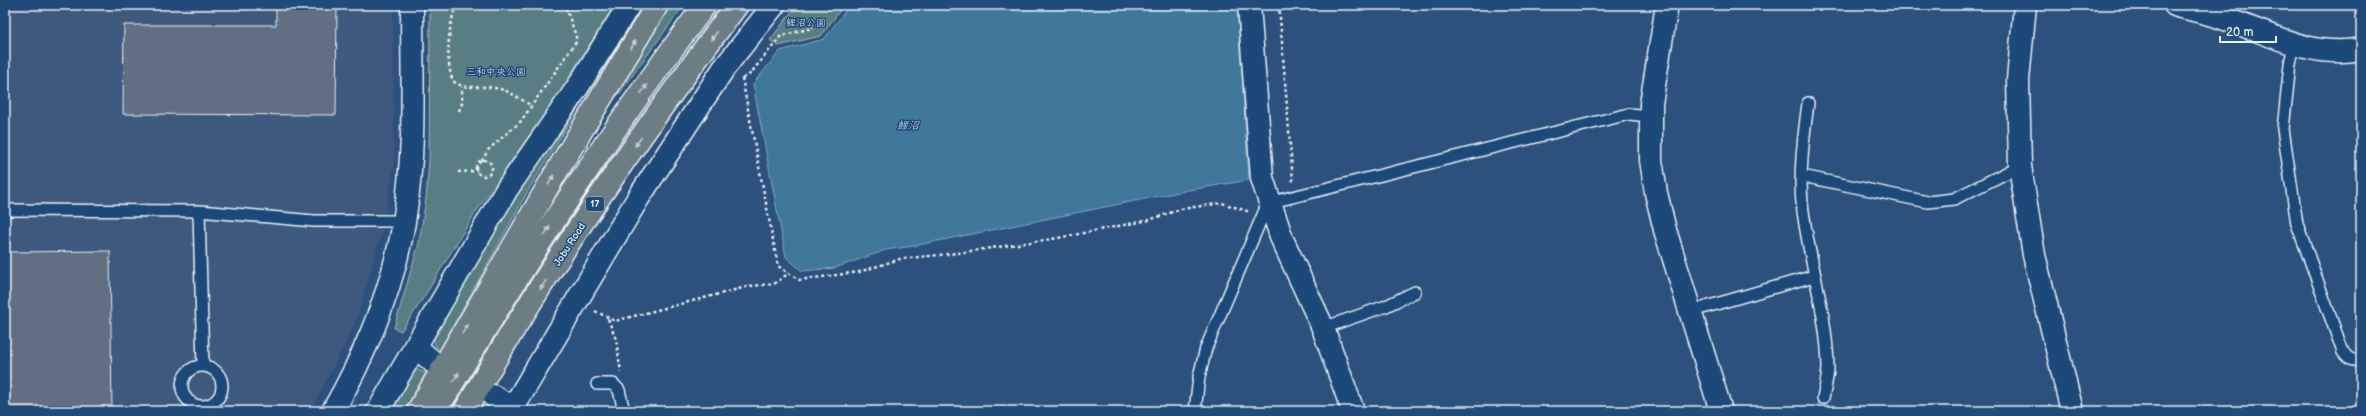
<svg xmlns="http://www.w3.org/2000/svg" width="2366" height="416" font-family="'Balsamiq Sans','Klee One',sans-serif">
  <rect width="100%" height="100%" fill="#2c517c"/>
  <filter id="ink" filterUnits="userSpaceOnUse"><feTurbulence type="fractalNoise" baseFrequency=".025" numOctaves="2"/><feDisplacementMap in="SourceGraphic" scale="8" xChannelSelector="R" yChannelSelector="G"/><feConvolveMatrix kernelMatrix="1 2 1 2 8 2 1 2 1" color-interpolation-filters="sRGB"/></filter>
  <g filter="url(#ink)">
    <path fill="#3c5a7e" d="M5,5H393L394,164L385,221L358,314L346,342L310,411H5Z"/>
    <path fill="#597e83" stroke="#a0b8be" d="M430,5H617C579,67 536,126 494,186C460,232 435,284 401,331L394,328L419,243L426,199L429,162Z
      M637,5H641L528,191L440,350L435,345L433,334L521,184Z
      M666,5H684L619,94L603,110Z
      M797,5H844L821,36L778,46L770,40Z
      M415,369L426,373L404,411H386L410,371Z"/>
    <path fill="#3f789a" stroke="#83a8c0" d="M850,5H1237L1249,180L1189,190L913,246L886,250L835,268L802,271L786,257L753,84L780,51L824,39Z"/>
    <path fill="#626e82" stroke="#e8f1f8" d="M276,5H337L336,115L123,114L124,25H276Z
      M110,251L112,411H5V252Z"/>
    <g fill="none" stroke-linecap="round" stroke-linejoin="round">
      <g stroke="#e8f1f8" stroke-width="14">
        <path id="service" d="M2294,45L2290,64L2283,129L2297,224L2343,352C2348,359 2352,361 2361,360
          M1808,103C1804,135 1799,170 1802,203C1808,258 1827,312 1828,367C1828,377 1825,388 1823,398
          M1802,176L1928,202L1954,199L2020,166
          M5,210L199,211L314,221H404
          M199,211L203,366
          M1692,311L1814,276
          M1323,328L1386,306L1415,292
          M182 386a20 20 0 1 1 40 0a20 20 0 1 1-40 0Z
          M597,384H613L619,390L624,411
          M1195,411L1199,377L1206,348L1268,203L1629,114L1650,116"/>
      </g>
      <g stroke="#e8f1f8" stroke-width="25">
        <path id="minor" d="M1249,5L1262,178L1282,239L1323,328L1353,411
          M2025,5L2018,80L2020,166L2034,255L2072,411
          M2175,5C2191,10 2209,13 2225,19C2270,33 2312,59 2361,49
          M415,346L433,362
          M493,396L517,411
          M378,411L507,189L577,88L629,5
          M511,411L637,200L724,68L774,5"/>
      </g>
      <g stroke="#e8f1f8" stroke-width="25">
        <path id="tertiary" d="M1667,5L1651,104V160L1656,193L1665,230L1721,411
          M333,411C366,353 393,288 404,222C416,151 412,77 412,5"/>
      </g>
      <g stroke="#e8f1f8" stroke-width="25">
        <path id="trunk" d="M436,411C519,271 607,134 705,5
          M465,411C546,270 639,135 737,5"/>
      </g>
      <g stroke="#e8f1f8" stroke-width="25">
        <path id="motorway" d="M418,411L554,176L657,5"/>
      </g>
      <path stroke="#e8f1f8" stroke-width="2.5" stroke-dasharray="3 3" stroke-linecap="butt" d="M457,5C448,24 445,61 453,81C466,91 480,85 495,88C508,89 521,100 532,106
        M1279,5L1293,182
        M742,78L778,266L799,280L859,272L900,259L958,253L1058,238L1149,220L1181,209L1222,203L1250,212
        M743,78L750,74L781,36L812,28L825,14
        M459,111L462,103V87
        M476 168a8 8 0 1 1 16 0a8 8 0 1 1-16 0Z
        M482,161L488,150L521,121L576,42V36L565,5
        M458,172L477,171
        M595,311L615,321L750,286L774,284L789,273
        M608,319L616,339L621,372"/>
      <use href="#service" stroke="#1f4a7a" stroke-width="11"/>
      <use href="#minor" stroke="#1f4a7a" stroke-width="22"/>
      <use href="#tertiary" stroke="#1f4a7a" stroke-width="22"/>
      <use href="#trunk" stroke="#6d7d84" stroke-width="22"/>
      <use href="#motorway" stroke="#6d7d84" stroke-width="22"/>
    </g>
    <defs><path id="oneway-solid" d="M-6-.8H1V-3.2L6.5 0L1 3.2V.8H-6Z"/></defs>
    <g fill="#c3ced5">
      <use href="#oneway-solid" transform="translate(714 36) rotate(127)"/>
      <use href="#oneway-solid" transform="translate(633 45) rotate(-58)"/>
      <use href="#oneway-solid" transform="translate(644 89) rotate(-54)"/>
      <use href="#oneway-solid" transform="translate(638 142) rotate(125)"/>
      <use href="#oneway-solid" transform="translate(551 180) rotate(-60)"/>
      <use href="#oneway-solid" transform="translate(547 231) rotate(-57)"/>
      <use href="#oneway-solid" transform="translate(543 285) rotate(122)"/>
      <use href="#oneway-solid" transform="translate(465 329) rotate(-59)"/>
      <use href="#oneway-solid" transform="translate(456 377) rotate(-59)"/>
    </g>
  </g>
  <g text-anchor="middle" stroke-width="3" stroke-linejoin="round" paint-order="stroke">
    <rect fill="#1f4a7a" stroke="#acbfd2" stroke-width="1" x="586" y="197" width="18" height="14" rx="3"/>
    <g font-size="9" font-weight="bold" fill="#e8f1f8">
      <text x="595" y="207">17</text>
    </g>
    <g font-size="10" fill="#d3e0e6" stroke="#1f4a7a">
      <text x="806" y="26">鯉沼公園</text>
      <text x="496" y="75">三和中央公園</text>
    </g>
    <g font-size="10" fill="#e8f1f8" stroke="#1f4a7a">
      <text transform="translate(569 244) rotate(-57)" y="4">Jobu Road</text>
    </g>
    <g font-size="11" font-style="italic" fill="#cfdfea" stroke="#1f4a7a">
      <text x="908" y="129">鯉沼</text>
    </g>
  </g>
  <rect width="2366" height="416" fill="none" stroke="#1f4a7a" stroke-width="20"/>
  <rect x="10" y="10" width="2346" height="396" fill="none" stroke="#e8f1f8" stroke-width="1.5" filter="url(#ink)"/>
  <path d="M2220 36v6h56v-6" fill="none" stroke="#e8f1f8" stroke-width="2"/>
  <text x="2226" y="36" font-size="12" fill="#e8f1f8" stroke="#1f4a7a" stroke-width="3" paint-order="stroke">20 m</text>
</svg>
